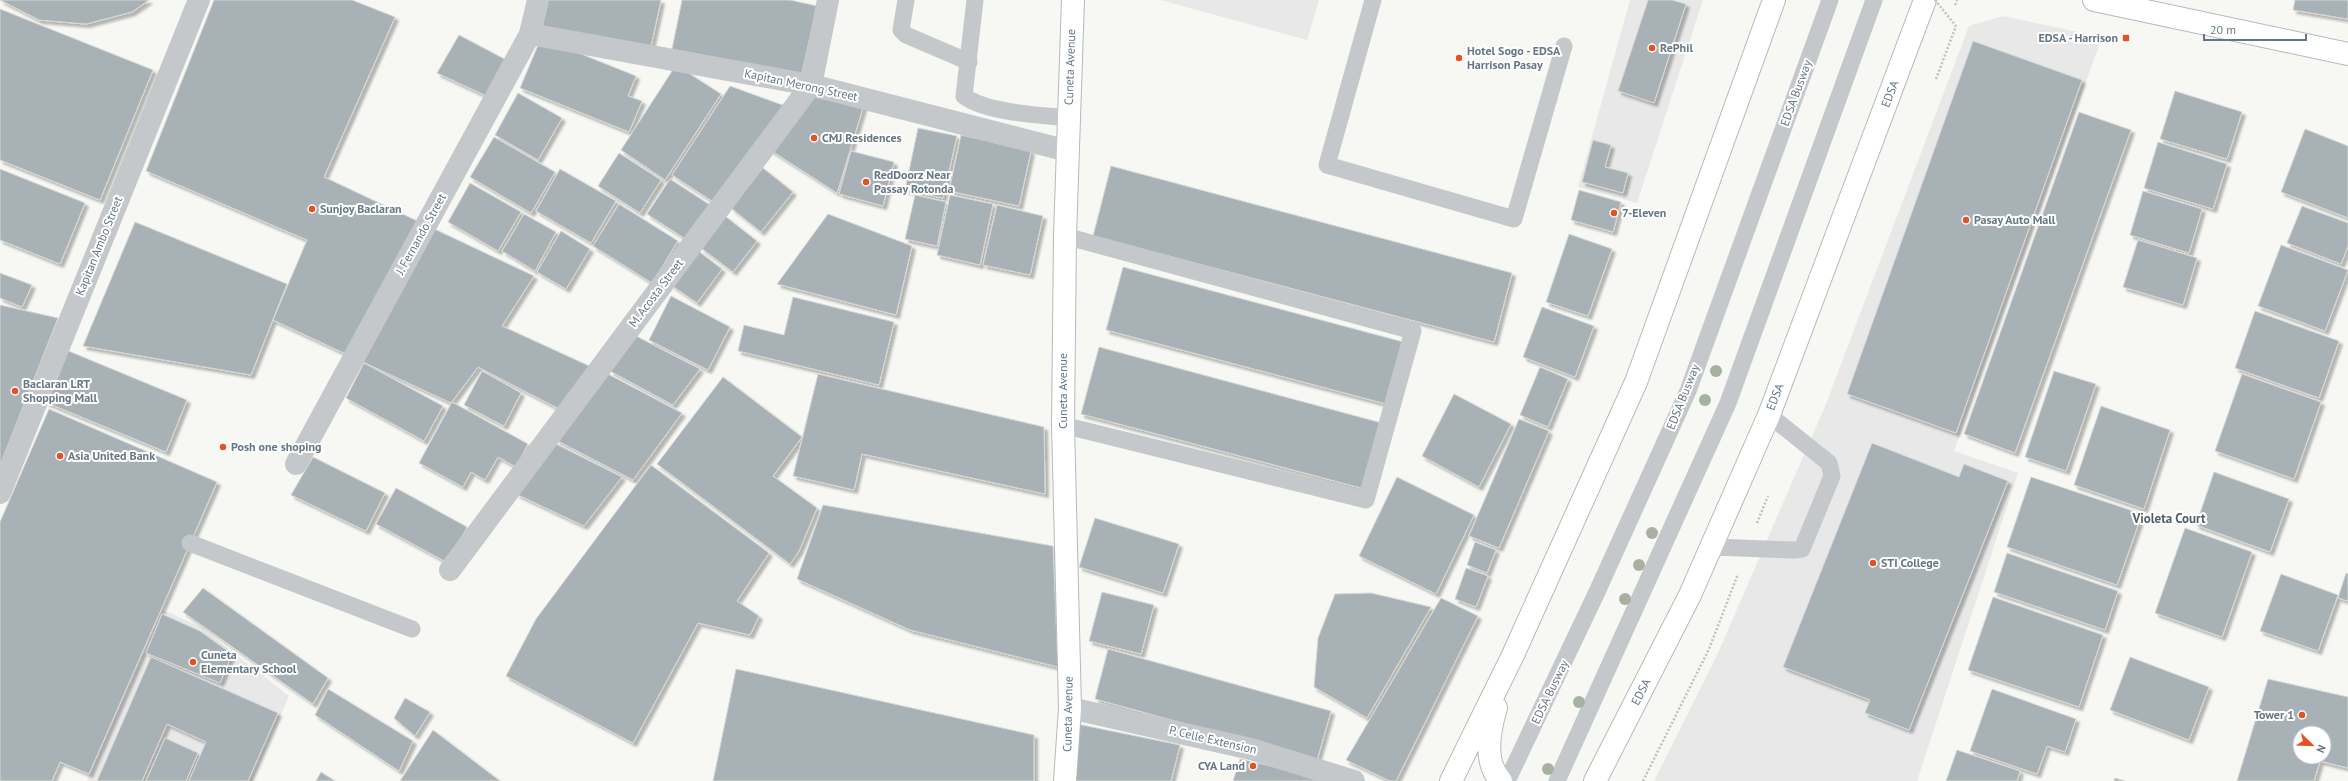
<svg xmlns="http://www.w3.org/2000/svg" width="2348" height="781" font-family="'PT Sans',sans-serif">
  <defs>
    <filter id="shadow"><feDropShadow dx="3.5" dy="3.5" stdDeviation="1" flood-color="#0004"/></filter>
  </defs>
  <rect width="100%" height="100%" fill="#f7f7f3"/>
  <path fill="#e7e8e7" d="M1161,0H1319L1307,40Z
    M1630,0H1703L1637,203L1578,187Z
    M2003,16L2102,37L1954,451L2018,473L1917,781H1654L1718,653L1826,404L1969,26Z
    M163,610L201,627L289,696L252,781H87Z"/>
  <path fill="#a8b1b6" stroke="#d8d8d6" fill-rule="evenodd" filter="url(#shadow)" d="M0,0H149L132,12L86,24L39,20Z
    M214,0H352L395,17L324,177L534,276L502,326L598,370L565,412L478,367L451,403L273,320L307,240L146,171Z
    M547,0H661L650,51L541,26Z
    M682,0H790L817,6L801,77L672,49Z
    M1648,0H1672L1686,4L1654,103L1618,91Z
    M2295,0H2348V19L2293,10Z
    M0,9L153,70L100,200L0,160Z
    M459,35L512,63L493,99L437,73Z
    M541,38L636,76L628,96L642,101L629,132L520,88Z
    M1973,41L2082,80L1956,433L1847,394Z
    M676,65L721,94L665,180L621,150Z
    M730,86L788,107L715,203L672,175Z
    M813,88L865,101L837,193L767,148Z
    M2175,91L2242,112L2227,159L2160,139Z
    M518,93L562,118L538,160L495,135Z
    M2079,112L2131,130L2015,453L1964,434Z
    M918,128L957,136L943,198L905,190Z
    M2305,129L2348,146V218L2281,192Z
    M961,135L1031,151L1019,206L949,191Z
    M494,137L555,172L531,213L470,177Z
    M1593,140L1611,145L1605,167L1628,173L1623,193L1582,182Z
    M2158,142L2227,164L2213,209L2144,188Z
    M851,151L894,162L883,206L839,194Z
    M619,153L661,180L640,213L598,186Z
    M1111,166L1512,273L1494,342L1093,236Z
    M763,168L793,192L761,232L731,208Z
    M0,169L85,203L60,264L0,240Z
    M560,169L616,201L591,243L536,211Z
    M670,179L710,205L687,240L647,214Z
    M470,183L521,212L498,251L448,222Z
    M1579,190L1621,202L1613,232L1571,220Z
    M2143,191L2202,209L2189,253L2130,235Z
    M915,195L946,202L937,246L905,239Z
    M950,195L993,204L980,265L937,255Z
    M619,204L678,241L652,283L593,246Z
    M997,205L1043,216L1030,275L983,265Z
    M2302,206L2348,223V246L2341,264L2287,243Z
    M524,214L556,232L535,271L502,251Z
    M828,214L912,246L896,315L777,284Z
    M725,216L757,241L733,272L701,248Z
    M135,222L287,284L251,375L83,346Z
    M561,231L590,249L566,289L537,272Z
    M1569,234L1612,249L1588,316L1546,302Z
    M2138,240L2197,258L2183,305L2123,287Z
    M2281,245L2348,270L2325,331L2258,306Z
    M697,250L722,269L697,303L671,285Z
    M1123,267L1407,343L1390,405L1106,330Z
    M0,273L32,285L22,307L0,298Z
    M671,296L730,327L708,370L649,340Z
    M793,297L894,322L879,385L738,351L744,325L784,335Z
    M0,305L58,318L0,465Z
    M1542,307L1594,326L1575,377L1523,357Z
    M2255,311L2339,341L2319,398L2235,368Z
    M636,336L700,369L673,405L610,371Z
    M1099,347L1382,423L1365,489L1081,414Z
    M66,350L187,400L166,452L45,402Z
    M364,363L443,406L424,441L346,398Z
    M1540,367L1568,379L1548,427L1520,415Z
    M482,371L521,393L504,426L464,405Z
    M2054,371L2096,384L2066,471L2025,457Z
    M606,373L682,413L633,480L556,440Z
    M818,374L1044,427L1045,494L862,454L854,490L793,476Z
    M2242,374L2321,402L2294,479L2215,451Z
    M723,377L802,437L773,476L817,508L799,551L790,564L657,464Z
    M1454,394L1511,424L1479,487L1422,456Z
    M452,402L528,444L516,467L498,457L485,480L471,472L463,487L419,463Z
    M2101,406L2170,430L2144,509L2074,485Z
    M49,409L217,482L89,774L60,762L52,781H0V522Z
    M1519,419L1549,431L1499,548L1469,536Z
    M554,443L622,477L584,526L516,494Z
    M1872,443L1959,477L1964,464L2008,481L1909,730L1865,713L1870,700L1783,667Z
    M313,457L385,493L366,531L291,495Z
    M651,465L769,553L737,601L759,616L750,635L698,623L633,743L506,676L536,619Z
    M2214,472L2289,499L2270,552L2196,525Z
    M1397,477L1474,515L1436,594L1359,556Z
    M2031,477L2142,514L2117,585L2007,547Z
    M396,488L467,527L448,563L376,524Z
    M823,505L1053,546L1058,667L910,630L797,579Z
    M1095,518L1179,544L1163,593L1079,567Z
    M2185,528L2252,552L2222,637L2155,613Z
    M1475,542L1496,550L1487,573L1467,565Z
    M2007,553L2118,591L2105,630L1994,592Z
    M1466,568L1488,576L1476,607L1455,599Z
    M2346,573L2348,574V601L2338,598Z
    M2281,574L2338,595L2318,651L2260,631Z
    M203,588L328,678L313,704L183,612Z
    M1102,592L1154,605L1141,654L1089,641Z
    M1371,593L1431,607L1367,718L1314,687L1318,638L1335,594Z
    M1993,597L2103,635L2079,707L1968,670Z
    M1441,598L1478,616L1396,781H1390L1346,760Z
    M162,614L200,631L232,654L220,683L146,653Z
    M1108,649L1331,711L1317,760L1095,699Z
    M151,657L278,713L248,781H189L206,742L167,724L142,781H97Z
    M2130,657L2209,687L2189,740L2110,710Z
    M736,669L1034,735V781H713Z
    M2268,679L2348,697V768L2320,761L2314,781H2237ZM2300,733H2324V757H2300Z
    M328,689L413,741L399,771L315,715Z
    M1992,689L2076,719L2065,752L2047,746L2037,774L1970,751Z
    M405,698L430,712L415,736L394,718Z
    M1077,724L1180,745L1171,781H1073Z
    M433,730L500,781H400Z
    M165,738L198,753L186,781H146Z
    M1957,750L2020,771L2017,781H1946Z
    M1240,759L1335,781H1233Z
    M321,772L335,781H316Z
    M2115,778L2125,781H2114Z"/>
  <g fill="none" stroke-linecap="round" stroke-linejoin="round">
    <g stroke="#b4babe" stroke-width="24">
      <path id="secondary" d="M2094,0L2348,54
        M1065,781L1070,708L1063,425L1065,236L1073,0"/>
    </g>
    <g stroke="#b7babd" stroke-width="24">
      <path id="highway" d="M1496,708C1489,731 1483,762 1501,781
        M1451,781L1513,655L1636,382L1774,0
        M1595,781L1690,595L1769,415L1925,0"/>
    </g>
    <path stroke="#bec0c2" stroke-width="2.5" stroke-dasharray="2 2" stroke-linecap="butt" d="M1955,5L1957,0
      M1936,79L1956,26
      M1757,523L1768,496
      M1643,781L1709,649L1738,574"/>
    <path stroke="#c4c8cb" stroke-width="17" d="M906,0L901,30L906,35L969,62
      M975,0L964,96C986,113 1041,115 1069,118
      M1373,0L1327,165L1514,219L1564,46
      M1063,425L1366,500L1413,331L1065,236
      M190,543L412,629
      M1712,547L1795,550L1802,549L1832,476L1829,463L1769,415
      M1507,781L1596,594L1688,391L1830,0
      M1557,781L1728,403L1874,0"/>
    <path stroke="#c4c8cb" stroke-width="22" d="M530,34L811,85L1068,151
      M296,464L530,34L538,0
      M0,493L199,0
      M450,570L811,85L828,0
      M1070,708L1251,749L1354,781"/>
    <use href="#secondary" stroke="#fff" stroke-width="22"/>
    <use href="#highway" stroke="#fff" stroke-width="22"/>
    <path stroke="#bec0c2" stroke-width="2.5" stroke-dasharray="2 2" stroke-linecap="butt" d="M1935,0L1956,26"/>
  </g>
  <g fill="#a7b1a2">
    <circle cx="1716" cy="371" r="6"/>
    <circle cx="1705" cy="400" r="6"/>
    <circle cx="1652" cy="533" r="6"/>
    <circle cx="1639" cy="565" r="6"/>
    <circle cx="1625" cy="599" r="6"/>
    <circle cx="1579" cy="702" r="6"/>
    <circle cx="1548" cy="769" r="6"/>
  </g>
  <g fill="#e45126" stroke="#fff" stroke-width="1.5">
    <rect x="2122" y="34" width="8" height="8" rx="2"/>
    <circle cx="1652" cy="48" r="4"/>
    <circle cx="1459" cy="58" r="4"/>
    <circle cx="814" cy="138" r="4"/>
    <circle cx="866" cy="182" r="4"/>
    <circle cx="312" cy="209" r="4"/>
    <circle cx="1614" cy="213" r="4"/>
    <circle cx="1966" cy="220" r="4"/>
    <circle cx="15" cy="391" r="4"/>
    <circle cx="223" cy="447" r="4"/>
    <circle cx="60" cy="456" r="4"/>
    <circle cx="1873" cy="563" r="4"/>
    <circle cx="193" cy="662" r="4"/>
    <circle cx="2302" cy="715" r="4"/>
    <circle cx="1253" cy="766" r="4"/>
  </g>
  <g text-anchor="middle" stroke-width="4" stroke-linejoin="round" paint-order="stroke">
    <g font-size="12" font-weight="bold" fill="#657784" stroke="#fff" text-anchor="start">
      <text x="2118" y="42" text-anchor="end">EDSA - Harrison</text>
      <text x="1660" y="52">RePhil</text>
      <text x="1467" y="55">Hotel Sogo - EDSA<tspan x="1467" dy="14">Harrison Pasay</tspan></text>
      <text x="822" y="142">CMJ Residences</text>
      <text x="874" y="179">RedDoorz Near<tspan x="874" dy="14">Passay Rotonda</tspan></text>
      <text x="320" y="213">Sunjoy Baclaran</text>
      <text x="1622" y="217">7-Eleven</text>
      <text x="1974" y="224">Pasay Auto Mall</text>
      <text x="23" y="388">Baclaran LRT<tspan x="23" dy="14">Shopping Mall</tspan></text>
      <text x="231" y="451">Posh one shoping</text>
      <text x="68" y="460">Asia United Bank</text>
      <text x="1881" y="567">STI College</text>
      <text x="201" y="659">Cuneta<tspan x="201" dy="14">Elementary School</tspan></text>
      <text x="2294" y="719" text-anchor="end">Tower 1</text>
      <text x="1245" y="770" text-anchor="end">CYA Land</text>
    </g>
    <g font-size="12" fill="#657784" stroke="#fff">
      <text transform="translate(1070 67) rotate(-88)" y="4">Cuneta Avenue</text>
      <text transform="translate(801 85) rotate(12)" y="4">Kapitan Merong Street</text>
      <text transform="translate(1796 93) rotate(-70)" y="4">EDSA Busway</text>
      <text transform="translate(1890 94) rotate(-69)" y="4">EDSA</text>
      <text transform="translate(421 234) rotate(-61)" y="4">J. Fernando Street</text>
      <text transform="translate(99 246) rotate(-68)" y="4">Kapitan Ambo Street</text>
      <text transform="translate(656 293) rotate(-53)" y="4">M. Acosta Street</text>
      <text transform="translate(1063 391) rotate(-90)" y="4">Cuneta Avenue</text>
      <text transform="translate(1683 397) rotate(-68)" y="4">EDSA Busway</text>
      <text transform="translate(1775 397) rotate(-69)" y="4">EDSA</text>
      <text transform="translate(1550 692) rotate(-64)" y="4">EDSA Busway</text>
      <text transform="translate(1641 692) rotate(-63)" y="4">EDSA</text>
      <text transform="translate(1068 714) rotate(-89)" y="4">Cuneta Avenue</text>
      <text transform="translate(1213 740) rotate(13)" y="4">P. Celle Extension</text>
    </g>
    <g font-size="13" font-weight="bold" fill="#536069" stroke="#fff">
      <text x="2169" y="523">Violeta Court</text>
    </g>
  </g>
  <g transform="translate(2312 745) rotate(113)"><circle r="19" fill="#ffffff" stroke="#c1c9ce"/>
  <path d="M0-3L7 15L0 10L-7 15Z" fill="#e45126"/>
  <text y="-6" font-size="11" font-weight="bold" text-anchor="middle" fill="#657784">N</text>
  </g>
  <path d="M2204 34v6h102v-6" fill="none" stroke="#657784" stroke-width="2"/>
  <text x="2210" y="34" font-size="12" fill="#657784" stroke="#ffffff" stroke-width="3" paint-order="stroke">20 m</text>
</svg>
